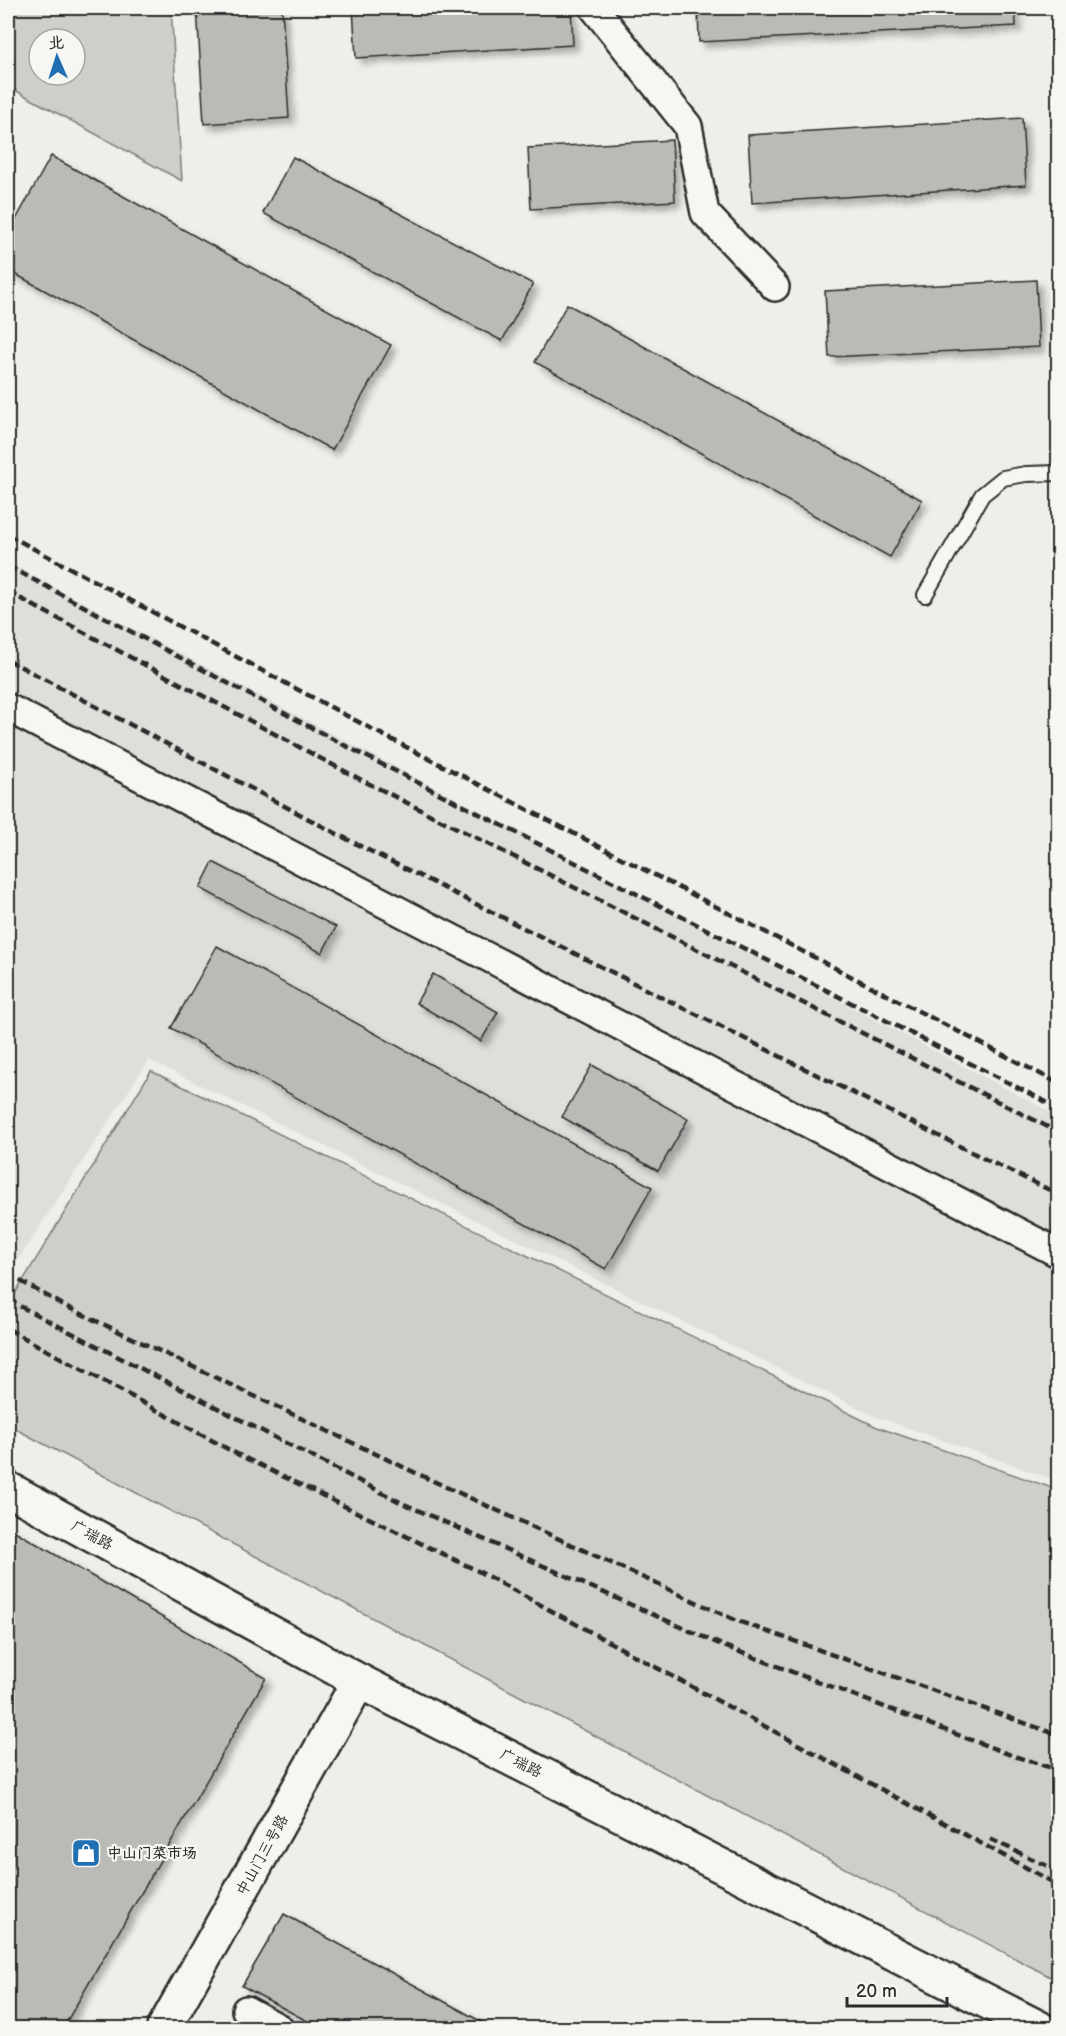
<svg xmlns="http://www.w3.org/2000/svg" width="1066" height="2036" font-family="'Balsamiq Sans','LXGW WenKai TC',sans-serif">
  <defs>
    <filter id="shadow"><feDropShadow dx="5.5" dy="5.5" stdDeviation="3" flood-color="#0004"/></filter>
  </defs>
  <rect width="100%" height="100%" fill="#eeeeea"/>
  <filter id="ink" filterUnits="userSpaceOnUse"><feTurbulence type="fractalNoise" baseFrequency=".0167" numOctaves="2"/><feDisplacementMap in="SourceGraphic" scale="12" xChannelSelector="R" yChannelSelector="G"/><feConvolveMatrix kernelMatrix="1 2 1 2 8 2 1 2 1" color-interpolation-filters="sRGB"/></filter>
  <g filter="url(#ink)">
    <path fill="#dededb" d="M8,563L1058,1116V1481L877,1417L149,1060L8,1275Z"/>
    <path fill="#cececa" stroke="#7c7c7a" stroke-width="1.5" fill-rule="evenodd" d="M8,8H171L182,181L9,87ZM39,39H75V75H39Z
      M151,1071L877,1427L1058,1490V1981L8,1425V1305Z"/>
    <path fill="#babab7" stroke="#2b2b2b" stroke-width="1.5" filter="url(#shadow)" d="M197,8H282L289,118L204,124Z
      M353,8H571L573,45L356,58Z
      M698,8H1015L1016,26L699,42Z
      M1022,118L1026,185L752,203L748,135Z
      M672,140L675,201L531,209L528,148Z
      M51,156L391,345L332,450L8,270V234Z
      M293,157L533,284L502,341L263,213Z
      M1036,280L1039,347L829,357L825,291Z
      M567,304L922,500L890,557L535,362Z
      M213,862L336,927L322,953L200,888Z
      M217,946L652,1187L606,1269L171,1028Z
      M433,974L498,1012L481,1041L416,1003Z
      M592,1065L688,1119L658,1171L562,1117Z
      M8,1527L266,1678L63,2028H8Z
      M284,1914L493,2028H320L242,1986Z"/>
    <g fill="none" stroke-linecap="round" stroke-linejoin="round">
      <g stroke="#2b2b2b" stroke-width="18">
        <path id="service" d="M925,595L982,495L1003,478L1026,474L1058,473"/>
      </g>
      <g stroke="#2b2b2b" stroke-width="32">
        <path id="minor" d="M594,8L688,126L705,213L775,287
          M8,708L1058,1253
          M246,2010L279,2028"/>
      </g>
      <g stroke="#2b2b2b" stroke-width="38">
        <path id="tertiary" d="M164,2028L359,1681"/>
      </g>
      <g stroke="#2b2b2b" stroke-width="38">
        <path id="secondary" d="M8,1489L359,1681L1039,2028"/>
      </g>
      <use href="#service" stroke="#f6f6f2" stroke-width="14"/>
      <use href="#minor" stroke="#f6f6f2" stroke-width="27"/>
      <use href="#tertiary" stroke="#f6f6f2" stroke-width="33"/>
      <use href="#secondary" stroke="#f6f6f2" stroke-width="33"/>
      <path stroke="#2b2b2b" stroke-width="4.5" stroke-dasharray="9 4.5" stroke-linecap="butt" d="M8,535L381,734L1058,1083
        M8,566L342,744L1058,1108
        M8,592L350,774L1058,1132
        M8,660L362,847L993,1163L1058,1194
        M8,1274L63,1305L418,1474L735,1620L1058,1735
        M8,1300L404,1504L724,1646L1011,1755L1058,1770
        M8,1329L237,1454L478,1571L1058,1885
        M990,1839L1058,1871"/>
    </g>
  </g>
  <defs>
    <g id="shop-square" transform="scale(1.5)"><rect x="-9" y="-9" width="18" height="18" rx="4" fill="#1f6fb2" stroke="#f6f6f2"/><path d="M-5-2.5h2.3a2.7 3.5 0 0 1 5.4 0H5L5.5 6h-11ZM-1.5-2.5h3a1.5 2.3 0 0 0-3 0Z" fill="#fff"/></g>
  </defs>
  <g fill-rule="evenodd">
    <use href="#shop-square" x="86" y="1853"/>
  </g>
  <g text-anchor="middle" stroke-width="4.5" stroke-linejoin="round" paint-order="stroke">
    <g font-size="15" fill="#2b2b2b" stroke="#f6f6f2">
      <text transform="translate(92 1535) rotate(29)" y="5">广瑞路</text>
      <text transform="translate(521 1763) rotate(27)" y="5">广瑞路</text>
      <text transform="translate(262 1855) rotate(-61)" y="5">中山门三号路</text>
    </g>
    <g font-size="15" font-weight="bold" fill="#2b2b2b" stroke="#f6f6f2" text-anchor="start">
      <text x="107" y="1858">中山门菜市场</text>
    </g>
  </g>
  <rect width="1066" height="2036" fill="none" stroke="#f6f6f2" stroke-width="30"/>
  <rect x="15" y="15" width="1036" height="2006" fill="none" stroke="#2b2b2b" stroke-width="2" filter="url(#ink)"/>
  <g transform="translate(57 57) rotate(357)"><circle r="28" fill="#f6f6f2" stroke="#a5a5a2" stroke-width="1.5"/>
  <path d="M0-4.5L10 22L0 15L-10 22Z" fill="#1f6fb2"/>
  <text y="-9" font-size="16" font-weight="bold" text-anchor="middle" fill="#2b2b2b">北</text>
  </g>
  <path d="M847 1997v9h100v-9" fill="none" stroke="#2b2b2b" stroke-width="3"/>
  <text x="856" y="1997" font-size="18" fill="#2b2b2b" stroke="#f6f6f2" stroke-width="4.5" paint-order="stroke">20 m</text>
</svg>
